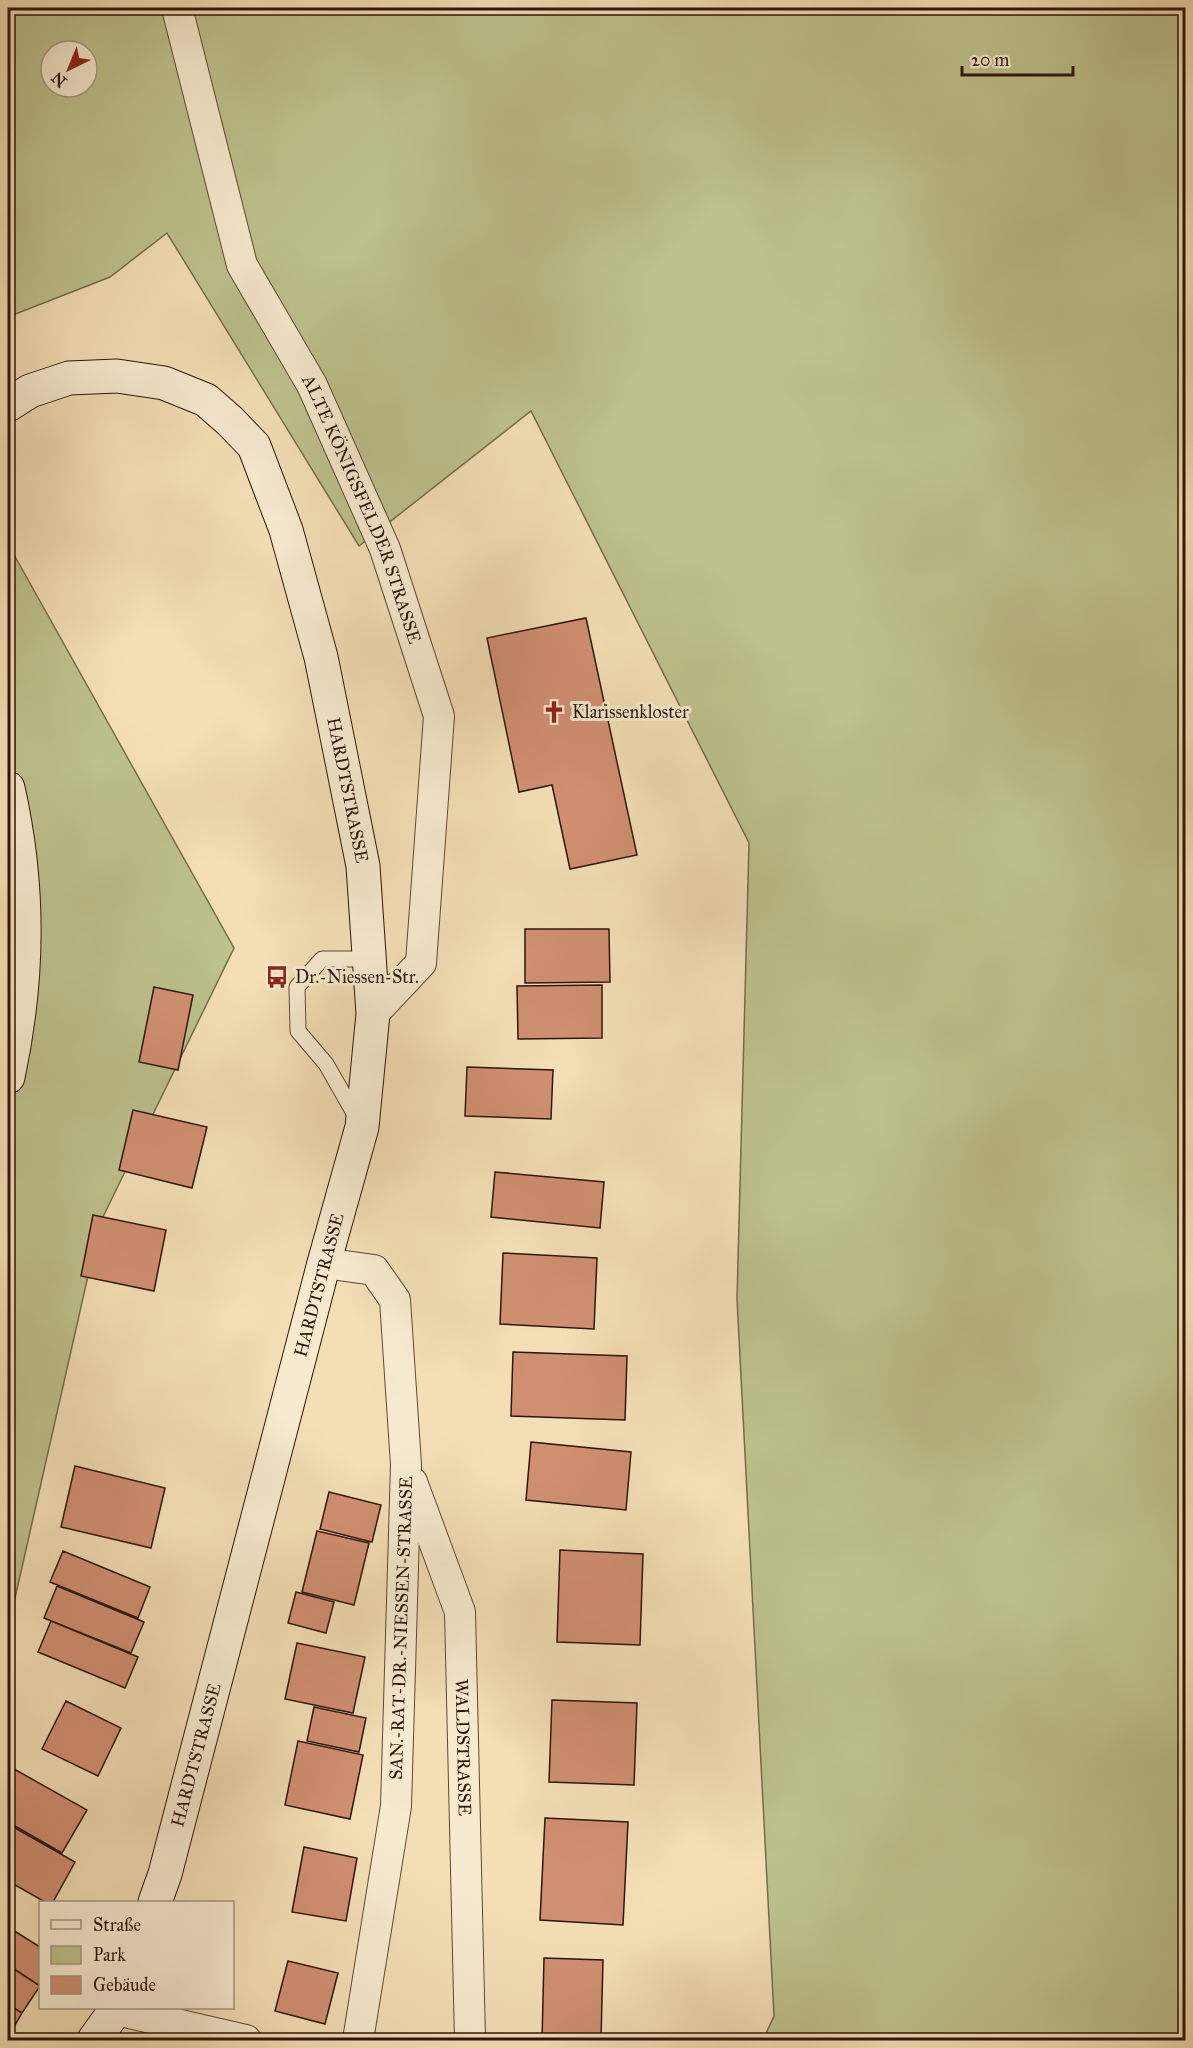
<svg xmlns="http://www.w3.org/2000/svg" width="1193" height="2048" font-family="'IM FELL Great Primer',serif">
  <rect width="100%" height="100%" fill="#f3deb5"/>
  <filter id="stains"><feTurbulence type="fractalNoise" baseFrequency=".00333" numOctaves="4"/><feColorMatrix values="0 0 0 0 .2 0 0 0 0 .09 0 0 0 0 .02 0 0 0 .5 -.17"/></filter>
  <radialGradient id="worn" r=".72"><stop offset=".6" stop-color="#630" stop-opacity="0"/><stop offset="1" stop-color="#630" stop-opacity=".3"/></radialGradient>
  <path fill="#bdc18c" stroke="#766c4c" stroke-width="1.5" fill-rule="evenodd" d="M8,8H1185V2040H763L774,2016L737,1299L749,843L531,411L359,546L167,233L110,277L8,317ZM51,51H87V87H51Z
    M8,544L234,948L100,1223L8,1629Z"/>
  <path fill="#d08f72" stroke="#2e160b" stroke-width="1.5" d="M586,618L637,855L570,869L552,785L519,792L487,638Z
    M525,929H609L610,982L525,983Z
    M602,985V1038L518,1039L517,986Z
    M154,987L193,995L178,1070L139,1062Z
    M467,1067L553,1070L551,1119L465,1116Z
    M133,1110L207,1127L192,1188L119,1170Z
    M495,1172L604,1182L600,1228L491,1217Z
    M93,1215L166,1230L154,1291L81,1276Z
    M503,1253L597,1258L594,1329L500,1324Z
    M513,1352L627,1356L625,1420L511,1416Z
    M531,1442L631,1452L626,1510L526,1500Z
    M75,1466L165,1488L151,1548L61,1527Z
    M329,1492L381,1505L372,1542L320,1529Z
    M317,1531L369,1543L354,1605L302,1592Z
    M560,1550L643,1554L640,1645L557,1642Z
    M63,1551L150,1587L138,1618L50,1582Z
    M57,1586L144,1622L131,1653L44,1618Z
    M296,1592L334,1602L326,1633L288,1623Z
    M51,1621L138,1657L125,1688L38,1652Z
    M297,1643L365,1657L353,1713L285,1699Z
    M552,1700L637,1703L634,1785L549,1782Z
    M66,1701L121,1728L98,1776L42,1749Z
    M314,1707L366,1718L359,1752L307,1741Z
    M298,1741L363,1755L350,1819L285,1805Z
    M14,1769L87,1810L62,1853L8,1822V1781Z
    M545,1818L628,1822L623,1925L540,1920Z
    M8,1824L75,1862L53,1902H45L8,1881Z
    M304,1847L357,1858L346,1921L292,1912Z
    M8,1927L40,1947V1986L8,1965Z
    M544,1958L603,1960L601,2040H542Z
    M288,1961L338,1973L325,2024L275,2011Z
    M8,1965L40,1986L22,2013L8,2004Z
    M8,2004L22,2013L8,2037Z"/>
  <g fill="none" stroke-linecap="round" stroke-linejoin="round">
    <g stroke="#5f4836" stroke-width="17">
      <path id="lane" d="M358,1120L326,1064L298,1031L297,987L322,959H370"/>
    </g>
    <g stroke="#5f4836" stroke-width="32">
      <g id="street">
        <path id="s1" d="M177,8L242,265L312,385L385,549L439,716L421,963L373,1014"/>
        <path d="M324,1263L374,1270L395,1300L406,1465L396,1806L358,2040"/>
        <path id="s2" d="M412,1482L460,1612L470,2040"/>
        <path d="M116,2010L246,2040"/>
      </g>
    </g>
    <g stroke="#2e160b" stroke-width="35">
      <g id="secondary">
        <path id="s3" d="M8,405L30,391L69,378L117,376L164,383L206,400L230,421L254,446L286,530L321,657L363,866L373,1014L362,1127L324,1263L165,1874L155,1902"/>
        <path d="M8,788C30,886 29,979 8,1077"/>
        <path d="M94,2040L117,2008"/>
      </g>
    </g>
    <use href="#lane" stroke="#f7eacf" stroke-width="15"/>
    <use href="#street" stroke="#f7eacf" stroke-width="30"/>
    <use href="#secondary" stroke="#f7eacf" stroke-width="33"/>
  </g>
  <defs>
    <g id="church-bare" transform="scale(1.8)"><path d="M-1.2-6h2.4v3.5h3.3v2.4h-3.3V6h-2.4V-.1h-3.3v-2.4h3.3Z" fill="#8f2418" stroke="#f7eacf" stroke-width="2.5" paint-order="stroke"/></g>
    <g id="bus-bare" transform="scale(1.8)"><path d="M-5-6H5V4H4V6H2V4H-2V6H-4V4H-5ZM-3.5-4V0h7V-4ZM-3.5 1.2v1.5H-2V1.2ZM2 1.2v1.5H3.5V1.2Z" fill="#8f2418" stroke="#f7eacf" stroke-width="2.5" paint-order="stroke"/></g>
  </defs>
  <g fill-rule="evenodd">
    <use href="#church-bare" x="554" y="712"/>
    <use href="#bus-bare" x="277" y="977"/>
  </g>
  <g text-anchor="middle" stroke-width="6" stroke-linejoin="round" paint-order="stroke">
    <g font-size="18" fill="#2e160b" stroke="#f7eacf">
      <text dy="6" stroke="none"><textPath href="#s1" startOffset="538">ALTE KÖNIGSFELDER STRASSE</textPath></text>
      <text dy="6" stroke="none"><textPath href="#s3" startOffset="632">HARDTSTRASSE</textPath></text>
      <text transform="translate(319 1285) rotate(-75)" y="6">HARDTSTRASSE</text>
      <text transform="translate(401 1628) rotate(-88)" y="6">SAN.-RAT-DR.-NIESSEN-STRASSE</text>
      <text dy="6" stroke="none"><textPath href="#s2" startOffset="274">WALDSTRASSE</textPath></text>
      <text transform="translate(196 1755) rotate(-75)" y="6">HARDTSTRASSE</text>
    </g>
    <g font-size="18" fill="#2e160b" stroke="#f7eacf" text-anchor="start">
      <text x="572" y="718">Klarissenkloster</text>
      <text x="295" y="983">Dr.-Niessen-Str.</text>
    </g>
  </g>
  <rect width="1193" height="2048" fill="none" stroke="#f3deb5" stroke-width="30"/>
  <rect x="9" y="9" width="1175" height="2030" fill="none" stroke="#2e160b" stroke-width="3"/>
  <rect x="15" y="15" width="1163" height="2018" fill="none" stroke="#2e160b" stroke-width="1.5"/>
  <rect x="39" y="1901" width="195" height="108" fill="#f7eacf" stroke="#a79581" stroke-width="1.5"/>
  <rect x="51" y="1920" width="30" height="9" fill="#f7eacf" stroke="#a79581" stroke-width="1.5"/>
  <text x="93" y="1931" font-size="18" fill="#2e160b">Straße</text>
  <rect x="51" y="1946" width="30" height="18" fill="#bdc18c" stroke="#a79581" stroke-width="1.5"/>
  <text x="93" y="1961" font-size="18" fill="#2e160b">Park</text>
  <rect x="51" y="1976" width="30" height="18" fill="#d08f72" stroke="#a79581" stroke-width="1.5"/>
  <text x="93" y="1991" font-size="18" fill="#2e160b">Gebäude</text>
  <g transform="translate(69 69) rotate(223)"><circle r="28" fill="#f7eacf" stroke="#a79581" stroke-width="1.5"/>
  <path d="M0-4.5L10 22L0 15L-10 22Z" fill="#8f2418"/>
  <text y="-9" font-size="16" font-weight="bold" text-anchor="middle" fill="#2e160b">N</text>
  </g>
  <path d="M962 66v9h111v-9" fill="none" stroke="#2e160b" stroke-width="3"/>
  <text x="971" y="66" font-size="18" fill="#2e160b" stroke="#f7eacf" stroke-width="4.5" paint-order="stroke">20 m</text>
  <rect width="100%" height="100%" filter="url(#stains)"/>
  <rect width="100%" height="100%" fill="url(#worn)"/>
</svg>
